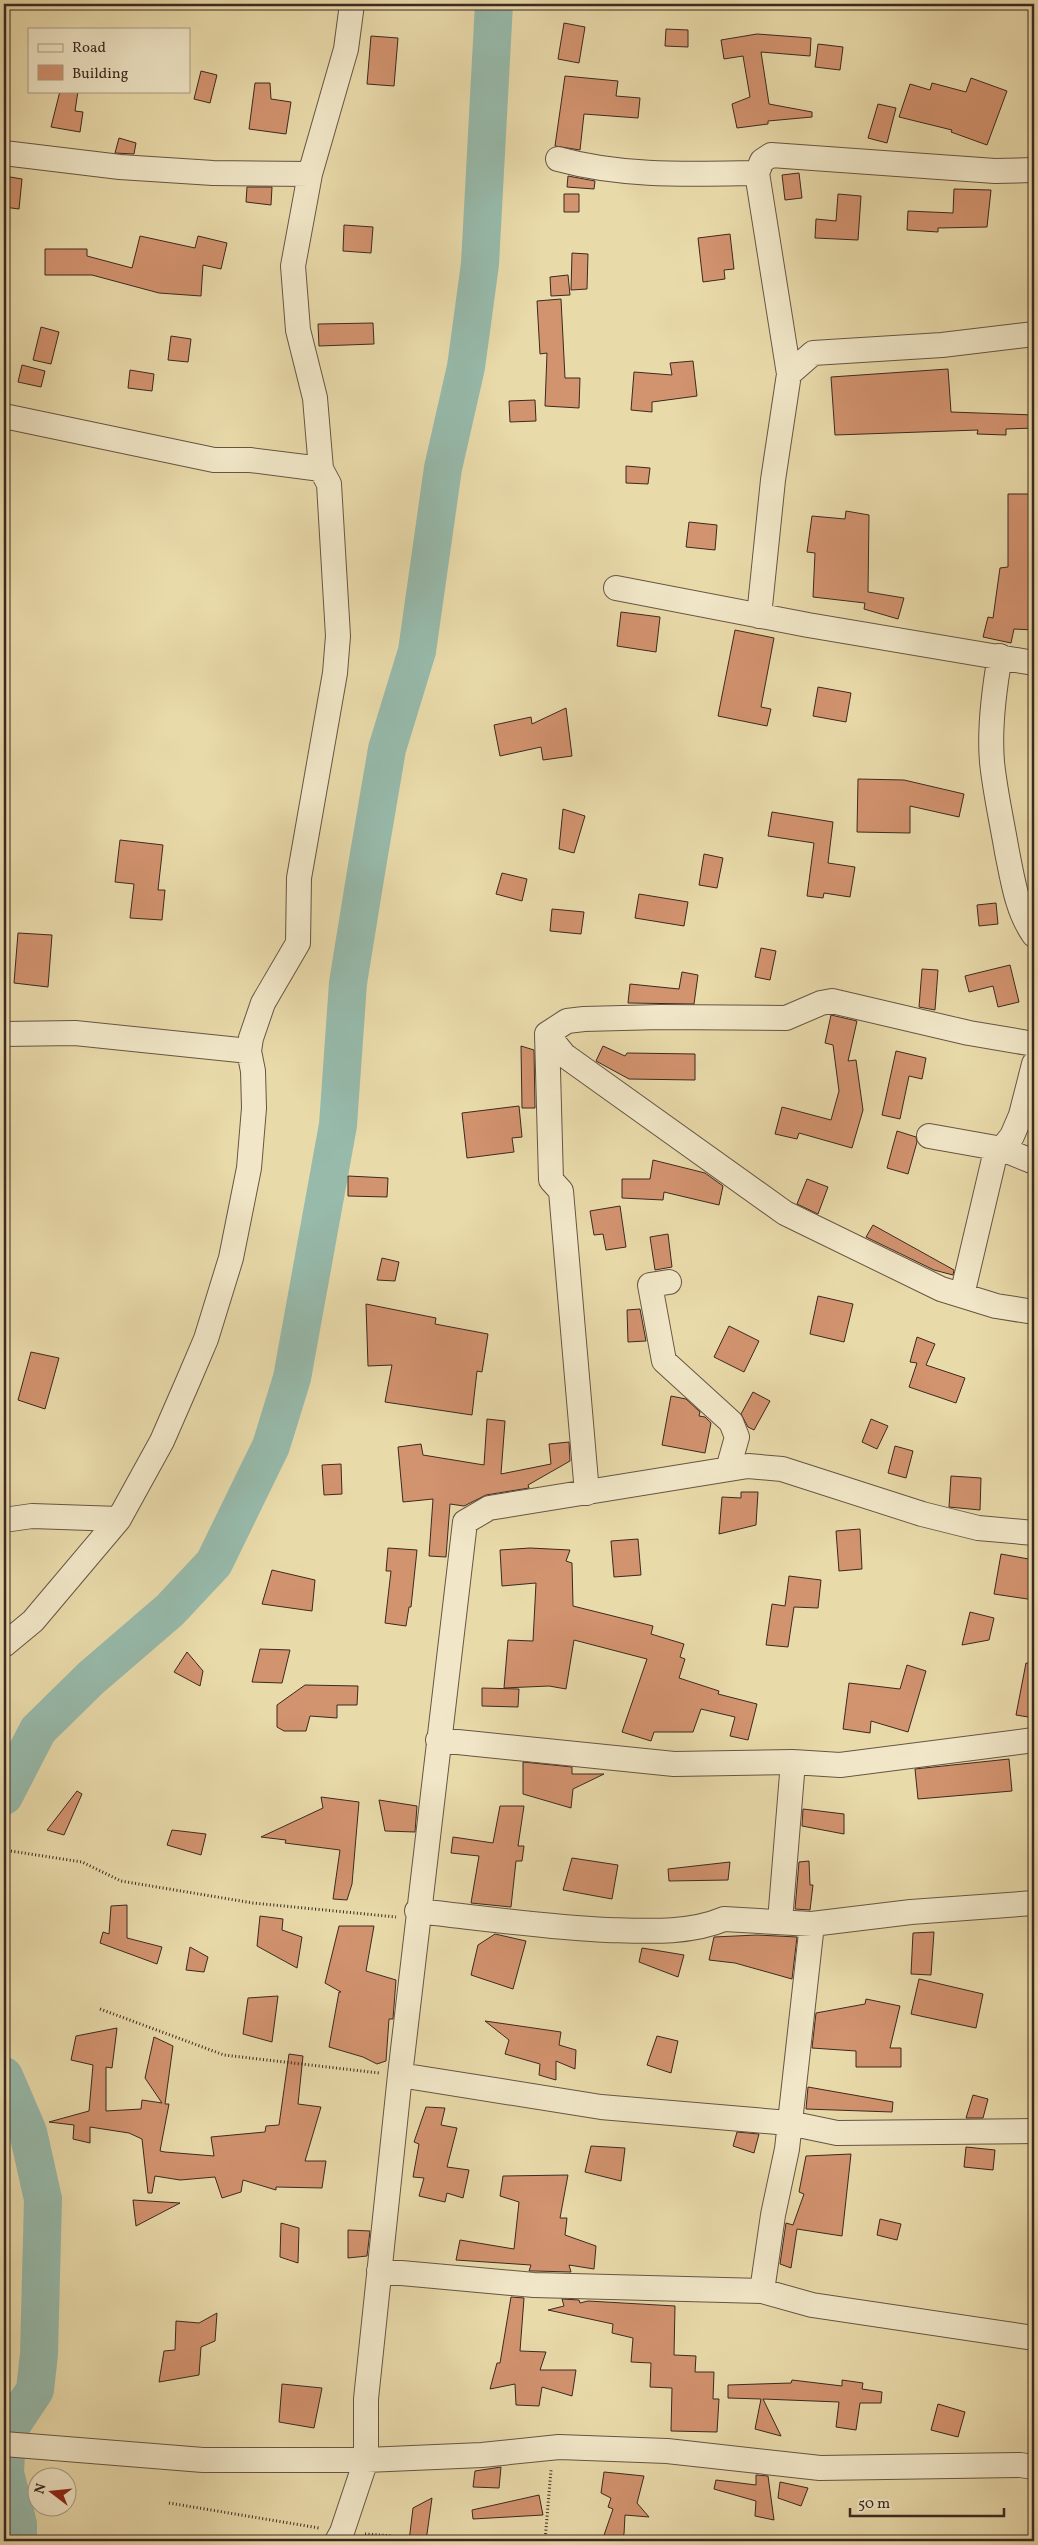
<svg xmlns="http://www.w3.org/2000/svg" width="1038" height="2545" font-family="Vollkorn,serif">
  <rect width="100%" height="100%" fill="#e9daaa"/>
  <filter id="stains"><feTurbulence type="fractalNoise" baseFrequency=".004" numOctaves="4"/><feColorMatrix values="0 0 0 0 .2 0 0 0 0 .09 0 0 0 0 .02 0 0 0 .5 -.17"/></filter>
  <radialGradient id="worn" r=".72"><stop offset=".6" stop-color="#630" stop-opacity="0"/><stop offset="1" stop-color="#630" stop-opacity=".3"/></radialGradient>
  <g fill="none" stroke-linecap="round" stroke-linejoin="round">
    <path stroke="#97baab" stroke-width="38" d="M4,1796L38,1730L91,1678L170,1610L214,1563L271,1446L292,1378L338,1125L348,983L367,866L387,749L417,651L443,468L466,367L480,264L494,4
      M4,2076L28,2132L43,2199L39,2354L35,2390L7,2432L5,2473L18,2524V2541"/>
  </g>
  <path fill="#d2936f" stroke="#3c2921" d="M564,23L585,27L579,63L558,59Z
    M666,29L688,30V47L665,46Z
    M757,34L811,38L810,56L761,52L769,104L812,112V117L768,121V124L737,128L732,104L750,97L743,56L724,59L721,40Z
    M371,36L398,38L394,86L367,84Z
    M818,44L843,47L840,70L815,67Z
    M201,71L217,75L210,103L194,99Z
    M565,76L618,81L616,96L640,98L638,118L584,114L580,150L555,146Z
    M971,78L1007,91L987,145L951,132L952,130L899,117L910,84L930,90L932,83L966,92Z
    M255,83H270L271,99L291,102L286,134L249,129Z
    M60,91H78L75,111L83,112L80,132L51,127Z
    M878,104L896,108L887,143L868,138Z
    M119,138L136,143L134,154L115,153Z
    M799,173L802,198L785,200L782,175Z
    M4,176L22,179L19,209L4,207Z
    M568,176L595,181L594,189L567,187Z
    M247,187H272L271,205L246,202Z
    M954,189L991,190L987,227L938,228V232L907,230L908,211L953,213Z
    M564,194H579V212H564Z
    M838,194L861,196L858,240L815,238L816,219L836,221Z
    M344,225L373,227L371,253L343,251Z
    M730,234L734,269L724,270L725,279L703,282L698,238Z
    M140,236L195,248L198,236L227,243L221,269L203,265L201,296L159,293L92,275H45V249H87V256L132,268Z
    M572,253L588,254L587,289L571,290Z
    M568,275L570,295L551,296L550,277Z
    M561,299L565,378H580L579,408L545,406L547,353L540,354L537,301Z
    M373,323L374,344L319,346L318,324Z
    M41,327L59,332L51,364L33,360Z
    M171,336L191,339L188,362L168,360Z
    M693,361L697,396L652,402V412L631,410L634,372L672,375L670,363Z
    M22,365L45,371L41,387L18,382Z
    M948,369L951,412L1034,415V428L1006,429V435L977,434L978,430L835,435L831,377Z
    M130,370L154,374L152,391L128,388Z
    M535,400L536,421L510,422L509,401Z
    M626,466L650,468L648,484L626,483Z
    M1008,494H1034V630L1014,629L1011,643L983,637L988,617L993,618L1000,568L1008,567Z
    M846,511L869,515L868,592L904,598L898,619L864,609L865,603L813,597L815,553L807,552L812,516L845,519Z
    M689,522L717,525L715,550L686,547Z
    M621,612L660,617L656,652L617,646Z
    M735,630L774,638L761,707L771,709L767,726L718,716Z
    M818,687L851,693L846,722L813,716Z
    M566,708L572,756L543,760L541,747L500,756L494,725L531,717L532,724Z
    M858,779L904,780L964,794L959,817L910,806V833L857,832Z
    M563,809L585,816L574,853L559,849Z
    M772,812L833,822L828,863L855,867L850,897L824,893L823,898L807,896L814,843L768,836Z
    M120,840L163,845L158,890H165L162,920L130,918L134,884L115,882Z
    M704,854L723,858L717,888L699,885Z
    M502,873L527,879L522,901L496,894Z
    M639,894L688,902L684,926L635,918Z
    M996,903L998,924L979,926L977,905Z
    M552,909L584,912L581,934L550,931Z
    M18,933L52,935L48,987L14,983Z
    M761,948L776,951L770,980L755,977Z
    M1010,965L1019,1002L998,1007L993,986L969,992L965,976Z
    M922,969L938,970L935,1010L919,1007Z
    M682,972L698,975L694,1004L628,1003L630,984L679,989Z
    M831,1015L857,1021L848,1061L856,1060L863,1110L852,1148L799,1133L797,1139L775,1134L782,1107L831,1120L839,1091L833,1045L825,1043Z
    M521,1046L534,1050L535,1108H522Z
    M603,1046L625,1056L627,1053L695,1054V1080L629,1079L596,1061Z
    M896,1051L926,1058L922,1079L909,1076L900,1119L882,1115Z
    M519,1106L522,1137L512,1138L514,1152L467,1158L462,1113Z
    M897,1131L916,1137L917,1142L908,1174L887,1168Z
    M653,1160L705,1173L723,1186L719,1205L664,1192L663,1200L622,1198V1179H650Z
    M348,1176L388,1178L387,1197L348,1196Z
    M807,1179L828,1187L818,1214L797,1204Z
    M620,1206L626,1247L606,1250L603,1234L594,1235L590,1211Z
    M873,1225L954,1270L953,1275L934,1270L866,1237Z
    M668,1234L672,1267L655,1270L650,1237Z
    M382,1258L399,1262L395,1281L377,1280Z
    M818,1296L853,1304L844,1342L810,1334Z
    M366,1304L436,1318L435,1324L488,1334L482,1372L477,1371L472,1415L385,1402L392,1365L368,1366Z
    M640,1309L646,1341L628,1342L627,1310Z
    M729,1326L759,1341L744,1372L714,1357Z
    M917,1337L935,1344L926,1365L965,1378L956,1403L909,1387L917,1363L910,1362Z
    M31,1352L59,1358L45,1409L18,1400Z
    M753,1392L770,1401L754,1430L748,1427L741,1414Z
    M671,1396L686,1399L700,1412L699,1416L705,1417L711,1423L705,1453L662,1445Z
    M487,1419L505,1421L501,1474L551,1464L549,1444L569,1442L570,1461L528,1485L529,1488L486,1495L464,1506L450,1504L446,1557L429,1556L433,1499L403,1502L398,1447L421,1444L423,1455L484,1465Z
    M871,1419L888,1426L877,1449L862,1442Z
    M895,1446L913,1451L906,1478L888,1473Z
    M341,1464L342,1494L324,1495L322,1465Z
    M951,1476L981,1478L980,1510L949,1507Z
    M741,1492H758L756,1525L719,1534L722,1497L741,1498Z
    M860,1529L862,1569L839,1571L836,1531Z
    M638,1539L641,1575L614,1577L611,1541Z
    M388,1548L417,1550L411,1607H409L406,1626L385,1623L391,1571H386Z
    M530,1548L570,1550L566,1561L572,1563L573,1606L653,1626L651,1634L684,1644L680,1657L685,1659L679,1678L719,1691L718,1694L757,1704L748,1740L730,1736L735,1717L701,1709L693,1732H654L651,1741L622,1732L647,1659L574,1640L566,1689L549,1686L504,1688L508,1640L533,1641L536,1583L502,1586L500,1550Z
    M1001,1554L1034,1560V1600L994,1594Z
    M272,1570L315,1580L312,1611L262,1604Z
    M789,1576L821,1580L818,1608L794,1607L788,1647L766,1645L772,1604L785,1606Z
    M970,1612L994,1618L989,1640L962,1645Z
    M260,1649L290,1650L282,1683L252,1682Z
    M187,1652L203,1671L200,1686L174,1672Z
    M1026,1663L1034,1664V1718L1016,1715Z
    M907,1665L926,1671L908,1732L871,1721L870,1733L843,1729L849,1683L900,1689Z
    M305,1685L358,1686L357,1705H337V1718L310,1716L306,1731H284L277,1727V1705Z
    M482,1688L519,1689L518,1707L482,1706Z
    M1009,1759L1012,1791L918,1799L915,1769Z
    M523,1762L572,1767V1774H604L573,1789L571,1808L523,1794Z
    M77,1791L82,1794L64,1835L47,1830Z
    M321,1797L359,1802L352,1884L347,1900L333,1899L340,1850L285,1843L286,1840L261,1837L323,1808Z
    M379,1800L417,1806L415,1832L385,1831Z
    M500,1806H524L518,1846H524L522,1861H516L511,1907L471,1903L479,1856L451,1853L453,1837L493,1843Z
    M803,1809L844,1814V1834L802,1826Z
    M172,1830L206,1834L201,1855L167,1845Z
    M572,1858L618,1865L612,1899L563,1890Z
    M809,1861L810,1885H813L810,1910L795,1909L799,1862Z
    M730,1862L728,1880L669,1881L668,1869Z
    M127,1905V1938L162,1947L157,1964L100,1943L103,1932L109,1934L111,1906Z
    M260,1916L283,1919L282,1930L302,1937L297,1968L257,1946Z
    M339,1926H374L366,1971L396,1980L393,2019H389L386,2061L377,2064L363,2057L329,2047L339,1992H341L325,1983Z
    M934,1932L931,1975L911,1974L913,1933Z
    M495,1934L526,1941L513,1989L471,1975L478,1945Z
    M757,1935L797,1937L792,1979L735,1963L709,1960L714,1937Z
    M190,1947L208,1957L204,1972L186,1970Z
    M642,1948L684,1955L678,1977L639,1962Z
    M919,1979L983,1994L976,2028L911,2014Z
    M278,1996L272,2042L243,2034L248,1998Z
    M866,1999L900,2006L890,2048H901V2067H856V2051L812,2048L816,2013L865,2004Z
    M485,2021L561,2032L559,2045L576,2050L575,2069L556,2061V2080L539,2075L540,2064L505,2054L509,2040Z
    M117,2028L112,2068L106,2067V2111L141,2109L142,2100L162,2103L145,2078L154,2037L173,2046L165,2104H169L160,2151L165,2152L214,2156L211,2137L265,2132L266,2126L279,2125L289,2054L303,2056L298,2104L321,2107L305,2161H326L322,2188L276,2187V2190L243,2180L241,2192L222,2198L215,2177L180,2180L155,2176L152,2193H148L142,2139L129,2133L90,2127V2143L73,2139L74,2125L49,2122L89,2111L93,2065L71,2060L76,2036Z
    M657,2036L678,2041L671,2073L647,2065Z
    M808,2087L893,2102L892,2112L806,2109Z
    M973,2095L988,2099L983,2118H966Z
    M426,2107L445,2108L441,2125L457,2128L447,2167L469,2170L463,2198L447,2193L445,2202L419,2196L424,2178L413,2177L419,2144L414,2142Z
    M737,2132L759,2134L754,2153L733,2146Z
    M591,2146L625,2148L621,2181L585,2172Z
    M966,2147L995,2150L993,2170L964,2167Z
    M851,2154L842,2236L797,2229L791,2268L780,2264L786,2223L793,2225L804,2194L799,2192L806,2156Z
    M568,2175L560,2218H567L565,2235L596,2246L594,2269L569,2265L571,2272L535,2271H529L531,2265L456,2260L460,2240L514,2249L519,2202L500,2196L503,2176Z
    M133,2200L180,2203L136,2226Z
    M880,2219L901,2224L897,2240L877,2235Z
    M281,2223L299,2228L298,2263L280,2257Z
    M348,2230L370,2231L367,2256L348,2258Z
    M511,2297L524,2298L520,2351L546,2352L540,2370H576L572,2396L542,2387L539,2406L516,2405L515,2384L490,2389L497,2363H500Z
    M562,2299L579,2300L580,2303L588,2301L675,2306L674,2355L696,2356L695,2372H714L713,2399H719L717,2432L671,2431L672,2388L650,2387L651,2363L631,2362L633,2338L612,2333L613,2324L548,2310L564,2306Z
    M217,2313L215,2341L201,2347L199,2375L159,2382L164,2351L175,2350L176,2321L199,2323Z
    M792,2380L842,2386V2380L863,2383L862,2389L882,2392L881,2403H860L856,2430L836,2427L839,2402L763,2399L781,2436L755,2429L761,2399L728,2398V2385L791,2383Z
    M282,2384L322,2388L314,2428L279,2422Z
    M938,2404L965,2412L958,2437L931,2430Z
    M501,2467L499,2488L473,2487L475,2471Z
    M604,2472L644,2476L637,2503L649,2517L625,2515L624,2534L618,2541H602L613,2509L608,2507L611,2498L601,2493Z
    M756,2475L768,2476L774,2520L755,2516L756,2501L714,2489L716,2480L756,2485Z
    M780,2482L808,2488L801,2506L778,2498Z
    M539,2495L543,2515L473,2519L472,2510Z
    M432,2498L426,2541H409L413,2508Z"/>
  <g fill="none" stroke-linecap="round" stroke-linejoin="round">
    <g stroke="#675543" stroke-width="26">
      <path id="minor" d="M4,153L120,167L213,173L310,174
        M558,159C623,177 690,174 757,173
        M789,374L813,353L942,345L1034,334
        M4,416L214,460H250L321,469
        M616,588L808,625L1034,663
        M759,616L773,480L789,374L757,173L762,161L771,155L995,171L1034,170
        M1000,656C994,690 989,727 992,762C995,792 1002,822 1007,852C1013,881 1017,911 1034,935
        M4,1034L75,1033L249,1051
        M547,1034L564,1055L785,1213L941,1289L996,1306L1034,1312
        M547,1034L567,1021L584,1019L661,1017L786,1018L821,1003L832,1001L969,1033L1034,1044
        M547,1034L551,1180L561,1191L587,1493
        M929,1136L1002,1149L1034,1162
        M669,1282L650,1285L664,1361L731,1422L737,1437L728,1469
        M962,1295L994,1159L1012,1136L1021,1115L1034,1064
        M4,1520L32,1516L119,1519
        M4,1645L33,1621L119,1519L162,1441L189,1379L206,1339L231,1258L249,1168L254,1108L253,1071L249,1051L251,1038L263,1003L298,943L299,878L335,673L338,636L329,484L321,469L315,398L298,330L293,266L310,174L346,49L352,4
        M438,1740L674,1764L793,1762L840,1765L1034,1740
        M417,1911C481,1918 544,1927 607,1930C645,1931 689,1934 724,1919L812,1924L911,1912L1034,1903
        M780,1921L793,1762
        M400,2075L601,2107L789,2123L837,2133L1034,2131
        M379,2271L534,2285L762,2291L812,2305L1034,2338
        M762,2291L773,2215L787,2149L812,1924
        M4,2444L203,2460H366L482,2455L559,2447L667,2451L820,2468L1020,2465L1034,2467
        M337,2541L342,2532L366,2460V2399L400,2075L465,1522L489,1508L748,1466L782,1469L922,1514L978,1528L1034,1533"/>
    </g>
    <path stroke="#3c2921" stroke-width="3" stroke-dasharray="1 2.5" stroke-linecap="butt" d="M4,1850L82,1862L121,1881L253,1903L396,1917
      M100,2009L224,2055L379,2073
      M169,2503L319,2528
      M365,2534L393,2536
      M545,2541L551,2470"/>
    <use href="#minor" stroke="#f1e7c8" stroke-width="24"/>
  </g>
  <rect width="1038" height="2545" fill="none" stroke="#e9daaa" stroke-width="20"/>
  <rect x="5" y="5" width="1028" height="2535" fill="none" stroke="#3c2921" stroke-width="2.5"/>
  <rect x="10" y="10" width="1018" height="2525" fill="none" stroke="#3c2921"/>
  <rect x="28" y="28" width="162" height="65" fill="#f1e7c8" stroke="#a99b85"/>
  <rect x="38" y="44" width="25" height="8" fill="#f1e7c8" stroke="#a99b85"/>
  <text x="72" y="52" font-size="15" fill="#3c2921">Road</text>
  <rect x="38" y="65" width="25" height="15" fill="#d2936f" stroke="#a99b85"/>
  <text x="72" y="78" font-size="15" fill="#3c2921">Building</text>
  <g transform="translate(52 2492) rotate(286)"><circle r="24" fill="#f1e7c8" stroke="#a99b85"/>
  <path d="M0-4L9 19L0 12L-9 19Z" fill="#8f2418"/>
  <text y="-8" font-size="14" font-weight="bold" text-anchor="middle" fill="#3c2921">N</text>
  </g>
  <path d="M850 2508v8h154v-8" fill="none" stroke="#3c2921" stroke-width="2.5"/>
  <text x="858" y="2508" font-size="15" fill="#3c2921" stroke="#f1e7c8" stroke-width="4" paint-order="stroke">50 m</text>
  <rect width="100%" height="100%" filter="url(#stains)"/>
  <rect width="100%" height="100%" fill="url(#worn)"/>
</svg>
